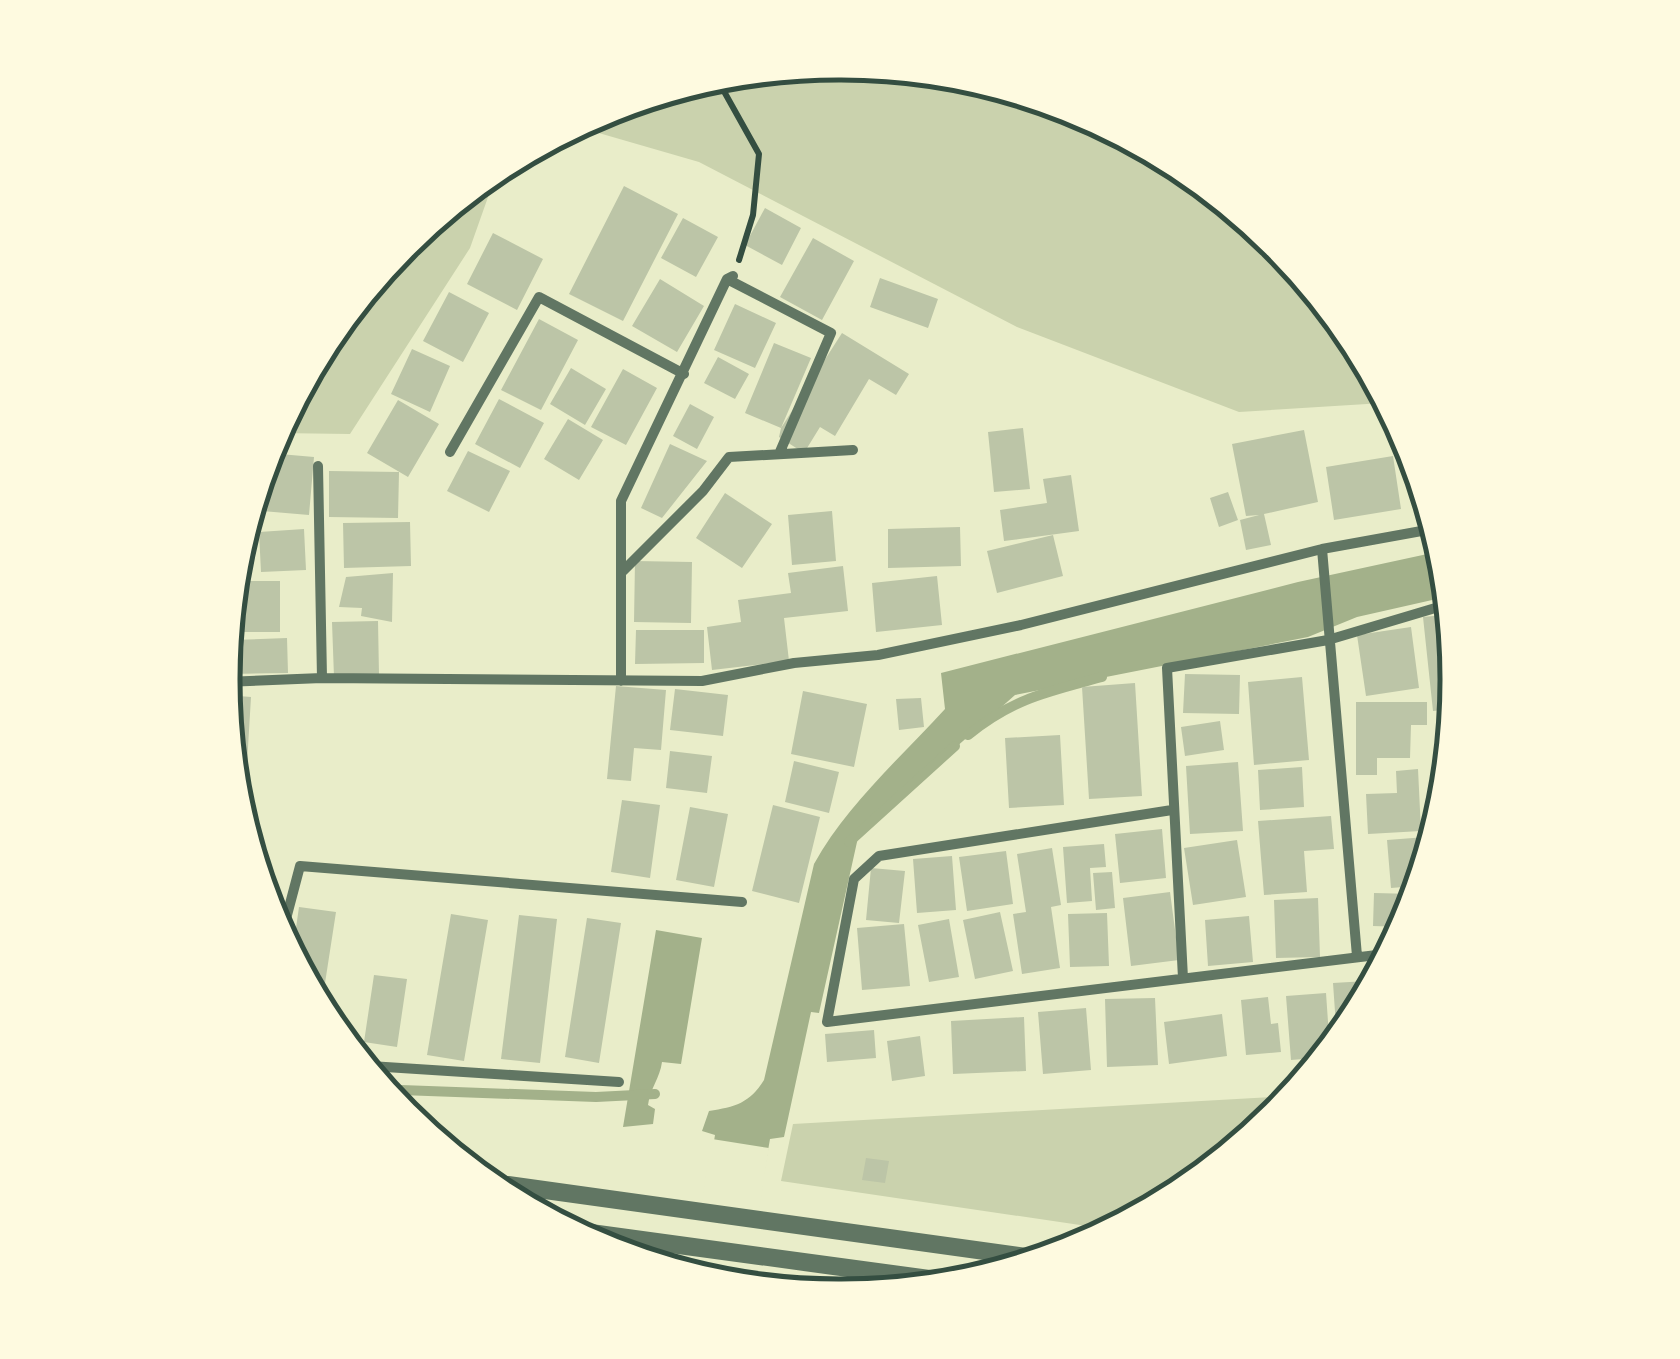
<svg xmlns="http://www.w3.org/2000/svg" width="1680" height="1359" font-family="Figtree,sans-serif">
  <rect width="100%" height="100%" fill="#e9edc9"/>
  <path fill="#cad2ad" d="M841,63L1077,110L1277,244L1383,403L1239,412L1017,327L699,162L578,127L604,109Z
    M493,183L470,248L350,434L277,433L404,243Z
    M1289,1096L1276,1116L1107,1229L781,1181L793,1124Z"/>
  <path fill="#a3b18a" d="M1432,553L1441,598L1357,617L1308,637L1015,695L859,833L819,1013L811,1012L784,1137L770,1139L746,1278L693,1267L715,1135L702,1131L709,1111C735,1107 750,1103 764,1080L814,864C846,806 900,758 945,709L941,673L1298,582Z
    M656,930L702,938L681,1064L662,1062C660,1078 650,1088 648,1105L655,1109L653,1124L623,1127Z"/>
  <path fill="#e9edc9" d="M712,1139L769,1148L748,1278L691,1267Z"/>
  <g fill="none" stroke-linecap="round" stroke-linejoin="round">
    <path stroke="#a3b18a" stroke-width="10" d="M968,735C1014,698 1047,692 1102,677
      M849,842L955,746
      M401,1090L596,1097L655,1094"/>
  </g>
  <path fill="#bcc5a7" d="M624,186L678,214L623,321L569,294Z
    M765,208L801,228L782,265L745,245Z
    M683,218L718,237L696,277L661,258Z
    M493,233L543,259L517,310L467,284Z
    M813,238L854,261L822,320L780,297Z
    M880,278L938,299L928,328L870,307Z
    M660,279L704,306L677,352L632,326Z
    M449,292L489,313L463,362L423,341Z
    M735,304L776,323L755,368L714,350Z
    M539,319L578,340L541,410L501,390Z
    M842,333L909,374L896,395L869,379L835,436L820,427L804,453L779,437L781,428Z
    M774,343L811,358L781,428L745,413Z
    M412,349L450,366L430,412L391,394Z
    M718,357L749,374L735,399L704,383Z
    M571,368L606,389L585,425L550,404Z
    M623,369L657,388L626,445L591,427Z
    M499,399L544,423L520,468L475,444Z
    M398,400L439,424L408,477L367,453Z
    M690,404L714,417L697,449L673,436Z
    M568,419L603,440L579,480L544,459Z
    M1023,428L1030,489L994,492L988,432Z
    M1304,430L1318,502L1264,514L1271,545L1246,550L1240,520L1259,515L1246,516L1232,444Z
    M1408,441L1420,495L1410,497L1402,442Z
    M670,444L707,461L662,518L641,508Z
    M468,451L510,471L489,512L447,491Z
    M268,453L314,457L309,515L262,511Z
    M1393,456L1401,509L1334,520L1326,467Z
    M329,471L399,472L398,518L329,517Z
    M1071,475L1079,531L1004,541L1000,510L1047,503L1043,479Z
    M1228,492L1238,520L1219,527L1210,498Z
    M725,493L772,524L742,568L696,538Z
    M832,511L836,561L792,565L788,515Z
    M410,522L411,566L344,568L343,523Z
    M960,527L961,566L888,568V529Z
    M304,529L306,570L261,572L259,532Z
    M1053,535L1063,576L997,593L987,551Z
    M635,561L692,562L691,623L634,622Z
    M843,566L848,611L784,618L789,661L712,670L707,627L741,622L738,600L791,593L788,573Z
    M393,573L392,622L361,616L362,608L339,607L346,577Z
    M937,576L942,625L876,632L872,583Z
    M243,581H280V632H242Z
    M1444,615L1457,680L1451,709L1433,711L1423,617Z
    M378,621L379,675L334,677L332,622Z
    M1411,627L1419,688L1366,696L1357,635Z
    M636,630H704V663L635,664Z
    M287,638L288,673L232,674V640Z
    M1185,674L1240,675L1239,714L1183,713Z
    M1302,677L1309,760L1254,765L1248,682Z
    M1135,683L1142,796L1089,799L1082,687Z
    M616,686L666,690L661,750L634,748L631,781L607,779Z
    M675,689L728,695L723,736L670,730Z
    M803,691L867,704L854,767L791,754Z
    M226,695L251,697L247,764L240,765Z
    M921,698L924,727L899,730L896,699Z
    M1356,702H1427V725H1411L1410,758H1377V775H1356Z
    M1220,721L1224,750L1185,756L1181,727Z
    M1060,735L1064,805L1009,808L1005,738Z
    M670,751L712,756L707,793L666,788Z
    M794,761L839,772L829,813L785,802Z
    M1238,762L1243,831L1190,834L1186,766Z
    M1302,767L1304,807L1260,810L1258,770Z
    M1418,769L1421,831L1368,834L1366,794L1397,793L1396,771Z
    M622,800L660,805L650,878L611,872Z
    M773,805L820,817L799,903L752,891Z
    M690,807L728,814L714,887L676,880Z
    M1331,816L1334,849L1304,851L1307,892L1264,895L1258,821Z
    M1162,829L1166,878L1120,883L1115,834Z
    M1426,837L1416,886L1391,888L1387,840Z
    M1237,840L1246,897L1193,905L1184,848Z
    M1104,844L1106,867L1090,868L1092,901L1067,903L1063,847Z
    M1052,848L1061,905L1051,907L1060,968L1022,974L1013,914L1026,912L1017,854Z
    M1006,851L1013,904L967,911L959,857Z
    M952,856L956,910L917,913L913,859Z
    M871,868L905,871L899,923L866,920Z
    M1112,872L1115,908L1096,910L1093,873Z
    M1170,892L1179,960L1131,966L1123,898Z
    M1374,893L1414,894L1410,916L1403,927L1373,926Z
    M1318,898L1320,957L1276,958L1274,900Z
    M299,907L336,912L323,996L293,949Z
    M1000,912L1013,971L975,979L963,920Z
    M1107,913L1109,966L1070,967L1068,914Z
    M451,914L488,920L464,1061L427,1055Z
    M519,915L557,919L540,1063L501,1059Z
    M1249,916L1253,962L1208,966L1205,920Z
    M587,918L621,923L599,1063L565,1057Z
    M949,919L959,977L929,982L918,925Z
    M904,924L910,986L862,990L857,928Z
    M374,975L407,979L397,1047L364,1042Z
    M1367,981L1336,1026L1333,983Z
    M1326,993L1329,1036L1315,1058L1291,1060L1286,996Z
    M1268,997L1271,1024L1278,1023L1281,1052L1246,1055L1241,1000Z
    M1155,998L1158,1065L1107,1067L1105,999Z
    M1086,1008L1091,1070L1043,1074L1038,1012Z
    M1222,1014L1227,1056L1169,1064L1164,1022Z
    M1024,1017L1026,1071L953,1074L951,1021Z
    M874,1030L876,1058L827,1062L825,1034Z
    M920,1036L925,1076L892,1081L887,1041Z
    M866,1158L889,1161L885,1183L862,1180Z"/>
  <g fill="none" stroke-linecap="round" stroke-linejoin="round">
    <path stroke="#344e41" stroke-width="6" d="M721,86L759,154L753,215L739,260
      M621,106L640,107L644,102"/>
    <path stroke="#617663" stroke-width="10" d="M727,279L831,333L779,454
      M450,452L539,297L684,374
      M318,466L322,678
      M1322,549L1357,956
      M623,571L703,491L729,457L853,450
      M621,681V501L727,279L733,276
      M224,682L322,678L702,681L794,663L878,655L1021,625L1322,549L1427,530
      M1172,810L879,856L854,879L827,1022L1385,954
      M282,934L300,866L742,902
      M1183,978L1167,668L1328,640L1442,606
      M370,1066L619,1082"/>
    <path stroke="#617663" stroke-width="18" d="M508,1185L1034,1258
      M576,1231L929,1279"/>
  </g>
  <path d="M0 0H1680V1359H0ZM839 80H841A599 599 0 0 1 1440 679V680A599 599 0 0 1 841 1279H839A599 599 0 0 1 240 680V679A599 599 0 0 1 839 80Z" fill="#fefae0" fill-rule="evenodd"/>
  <path fill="none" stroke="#344e41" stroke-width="5" d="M839 80H841A599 599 0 0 1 1440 679V680A599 599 0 0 1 841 1279H839A599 599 0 0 1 240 680V679A599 599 0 0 1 839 80Z"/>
</svg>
